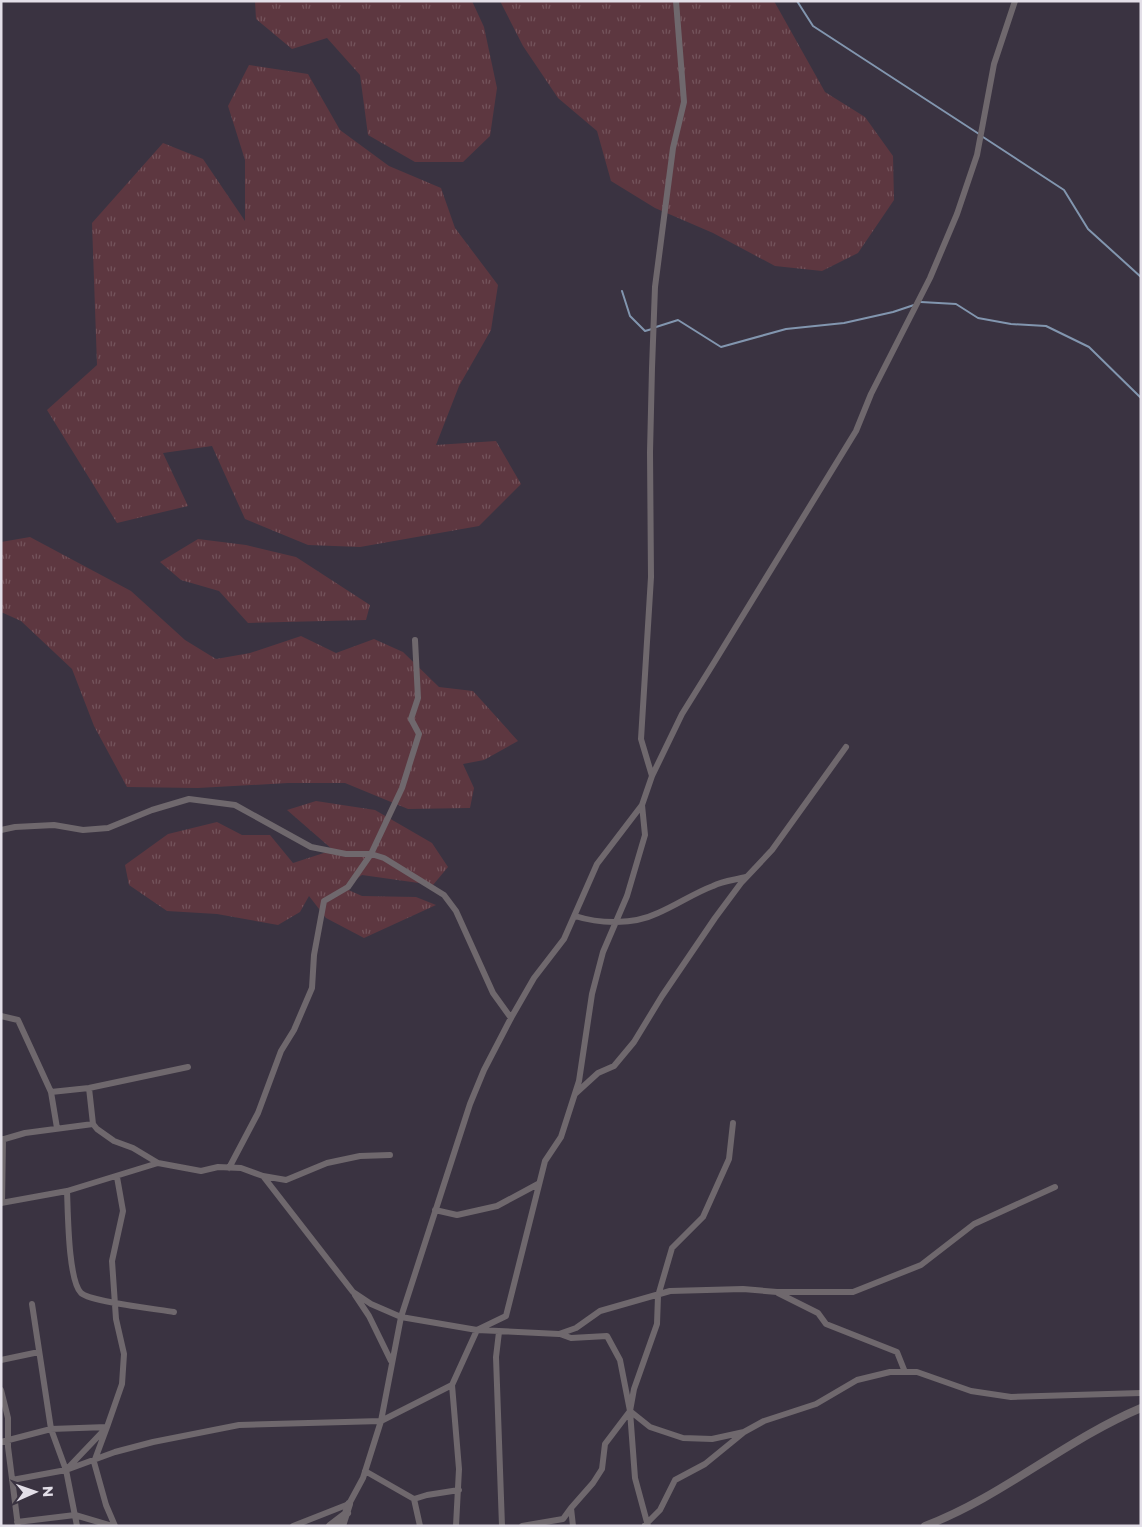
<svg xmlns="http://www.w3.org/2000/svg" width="1142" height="1527" font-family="Montserrat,sans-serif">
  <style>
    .grass { fill: url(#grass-tufts) }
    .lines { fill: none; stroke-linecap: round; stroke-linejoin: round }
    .stream { stroke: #8296af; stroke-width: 2 }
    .minor { stroke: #6f686d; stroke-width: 6 }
    .tertiary { stroke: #6f686d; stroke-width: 8 }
  </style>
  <defs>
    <pattern id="grass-tufts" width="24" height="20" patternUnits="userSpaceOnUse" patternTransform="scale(1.25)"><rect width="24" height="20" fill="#5d3740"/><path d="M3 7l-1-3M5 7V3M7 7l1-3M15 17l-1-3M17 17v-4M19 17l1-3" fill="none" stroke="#74545c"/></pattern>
  </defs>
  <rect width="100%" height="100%" fill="#3a3341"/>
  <path class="grass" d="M255 1H472L484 27 497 88 490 136 463 162H415L368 135 360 75 327 38 292 49 256 19Z
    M500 1H774L825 92 865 117 893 156 894 200 858 253 822 271 775 266 713 233 655 208 611 181 597 131 558 98 523 46Z
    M249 65 308 74 340 130 389 166 441 188 455 228 498 285 491 330 459 386 436 445 496 441 521 484 479 526 360 547 308 545 245 519 212 446 163 453 188 506 117 523 47 410 97 365 92 223 163 143 203 159 245 221V160L228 106Z
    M30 537 131 591 185 640 216 659 250 653 301 636 336 653 374 639 403 652 439 687 473 691 518 741 484 760 463 764 474 788 470 808 408 809 345 783H288L198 788 127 787 94 726 72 669 21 621 1 612V542Z
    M198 539 246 545 296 557 370 605 366 620 248 623 219 591 181 580 160 562Z
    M316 801 375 810 432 843 448 867 433 885 362 875 344 888 362 896 416 897 436 905 364 938 326 918 309 896 300 912 278 925 217 914 167 911 129 885 125 865 168 834 217 822 242 835H270L293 863 333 850 287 810Z"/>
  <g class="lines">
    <path class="stream" d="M797 1 813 26 979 134
      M983 137 1064 190 1088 229 1141 277
      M622 291 630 316 645 331 652 329
      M921 302 956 304 978 318 1011 324 1046 326 1089 347 1141 398
      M656 327 678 320 721 347 786 329 844 323 893 312 914 305"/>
    <path class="minor" d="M652 776 641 739 651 577 650 452 652 368 655 287 673 148 684 102 676 1
      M1 830 15 827 54 825 83 830 108 828 152 810 189 799 235 805 311 847 346 854H371L384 858 444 895 456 911 493 993 511 1018
      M575 916C600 924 633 925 658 913 677 905 694 893 713 886 723 881 735 880 746 877
      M1 1016 18 1020 51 1092 57 1128
      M89 1088 93 1124 97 1129 114 1141 133 1148 158 1163 201 1171 218 1167 241 1168 263 1176 353 1292 371 1304 401 1317 477 1330 559 1334 576 1328 600 1311 670 1291 743 1289 777 1292H853L921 1265 974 1224 1055 1187
      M51 1092 89 1088 188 1067
      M575 1094 598 1073 614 1066 634 1042 662 996 715 918 741 883 772 850 846 747
      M1 1140 25 1133 93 1124
      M229 1168 258 1113 281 1051 294 1030 312 988 314 955 324 901 348 887 371 854 402 788 419 734 411 719 418 698 415 640
      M263 1176 286 1180 327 1163 360 1156 390 1155
      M67 1191 158 1163
      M1 1203 67 1191C68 1211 68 1280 81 1293 91 1302 156 1309 174 1312
      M2 1203 3 1139
      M435 1210 457 1215 497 1206 538 1184
      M778 1293 818 1313 826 1324 897 1352 905 1372
      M355 1295 369 1316 391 1361
      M32 1304 51 1429 66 1470
      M499 1332 496 1357 502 1526
      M560 1334 571 1338 607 1336 620 1360 630 1411 635 1478 648 1526
      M1 1360 39 1352
      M452 1385 459 1469 456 1526
      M1 1390 8 1418V1447L18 1526
      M630 1411 650 1427 683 1438 712 1439 744 1432 764 1421 816 1404 857 1380 890 1372H917L971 1391 1011 1397 1141 1393
      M1 1442 51 1429 107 1427 94 1462 106 1505 115 1526
      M365 1471 414 1499 420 1526
      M12 1480 66 1470 115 1452 153 1442 239 1425 381 1421 452 1385 477 1330 506 1316 545 1161 561 1137 579 1081 592 994 603 952 627 896 645 835 642 805
      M414 1499 427 1495 459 1490
      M17 1522 75 1515 112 1526
      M645 1525 660 1510 675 1480 705 1464 743 1433
      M77 1526 66 1470 107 1427 122 1384 124 1354 116 1319 112 1261 123 1211 117 1177
      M293 1526 349 1504 363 1478 381 1421 401 1317 470 1104 484 1070 511 1018 534 978 564 939 597 864 642 805 652 776 682 714 715 661 856 431 871 394 930 278 957 214 977 155 994 64 1015 1
      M522 1526 563 1519 571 1508
      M573 1526 571 1508 593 1483 602 1469 605 1444 630 1411 634 1389 657 1324 658 1296 672 1248 703 1217 729 1159 733 1123"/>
    <path class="tertiary" d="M330 1526 347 1513
      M342 1526 349 1504
      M925 1526C1002 1497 1065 1440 1141 1408"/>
  </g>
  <rect width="1142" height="1527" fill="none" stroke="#e3dfe8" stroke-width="5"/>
  <g transform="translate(35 1492) rotate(88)" stroke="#3a3341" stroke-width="4" paint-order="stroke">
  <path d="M0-4L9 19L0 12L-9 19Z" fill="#e3dfe8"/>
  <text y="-8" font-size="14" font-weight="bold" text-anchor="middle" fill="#e3dfe8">N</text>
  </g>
</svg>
